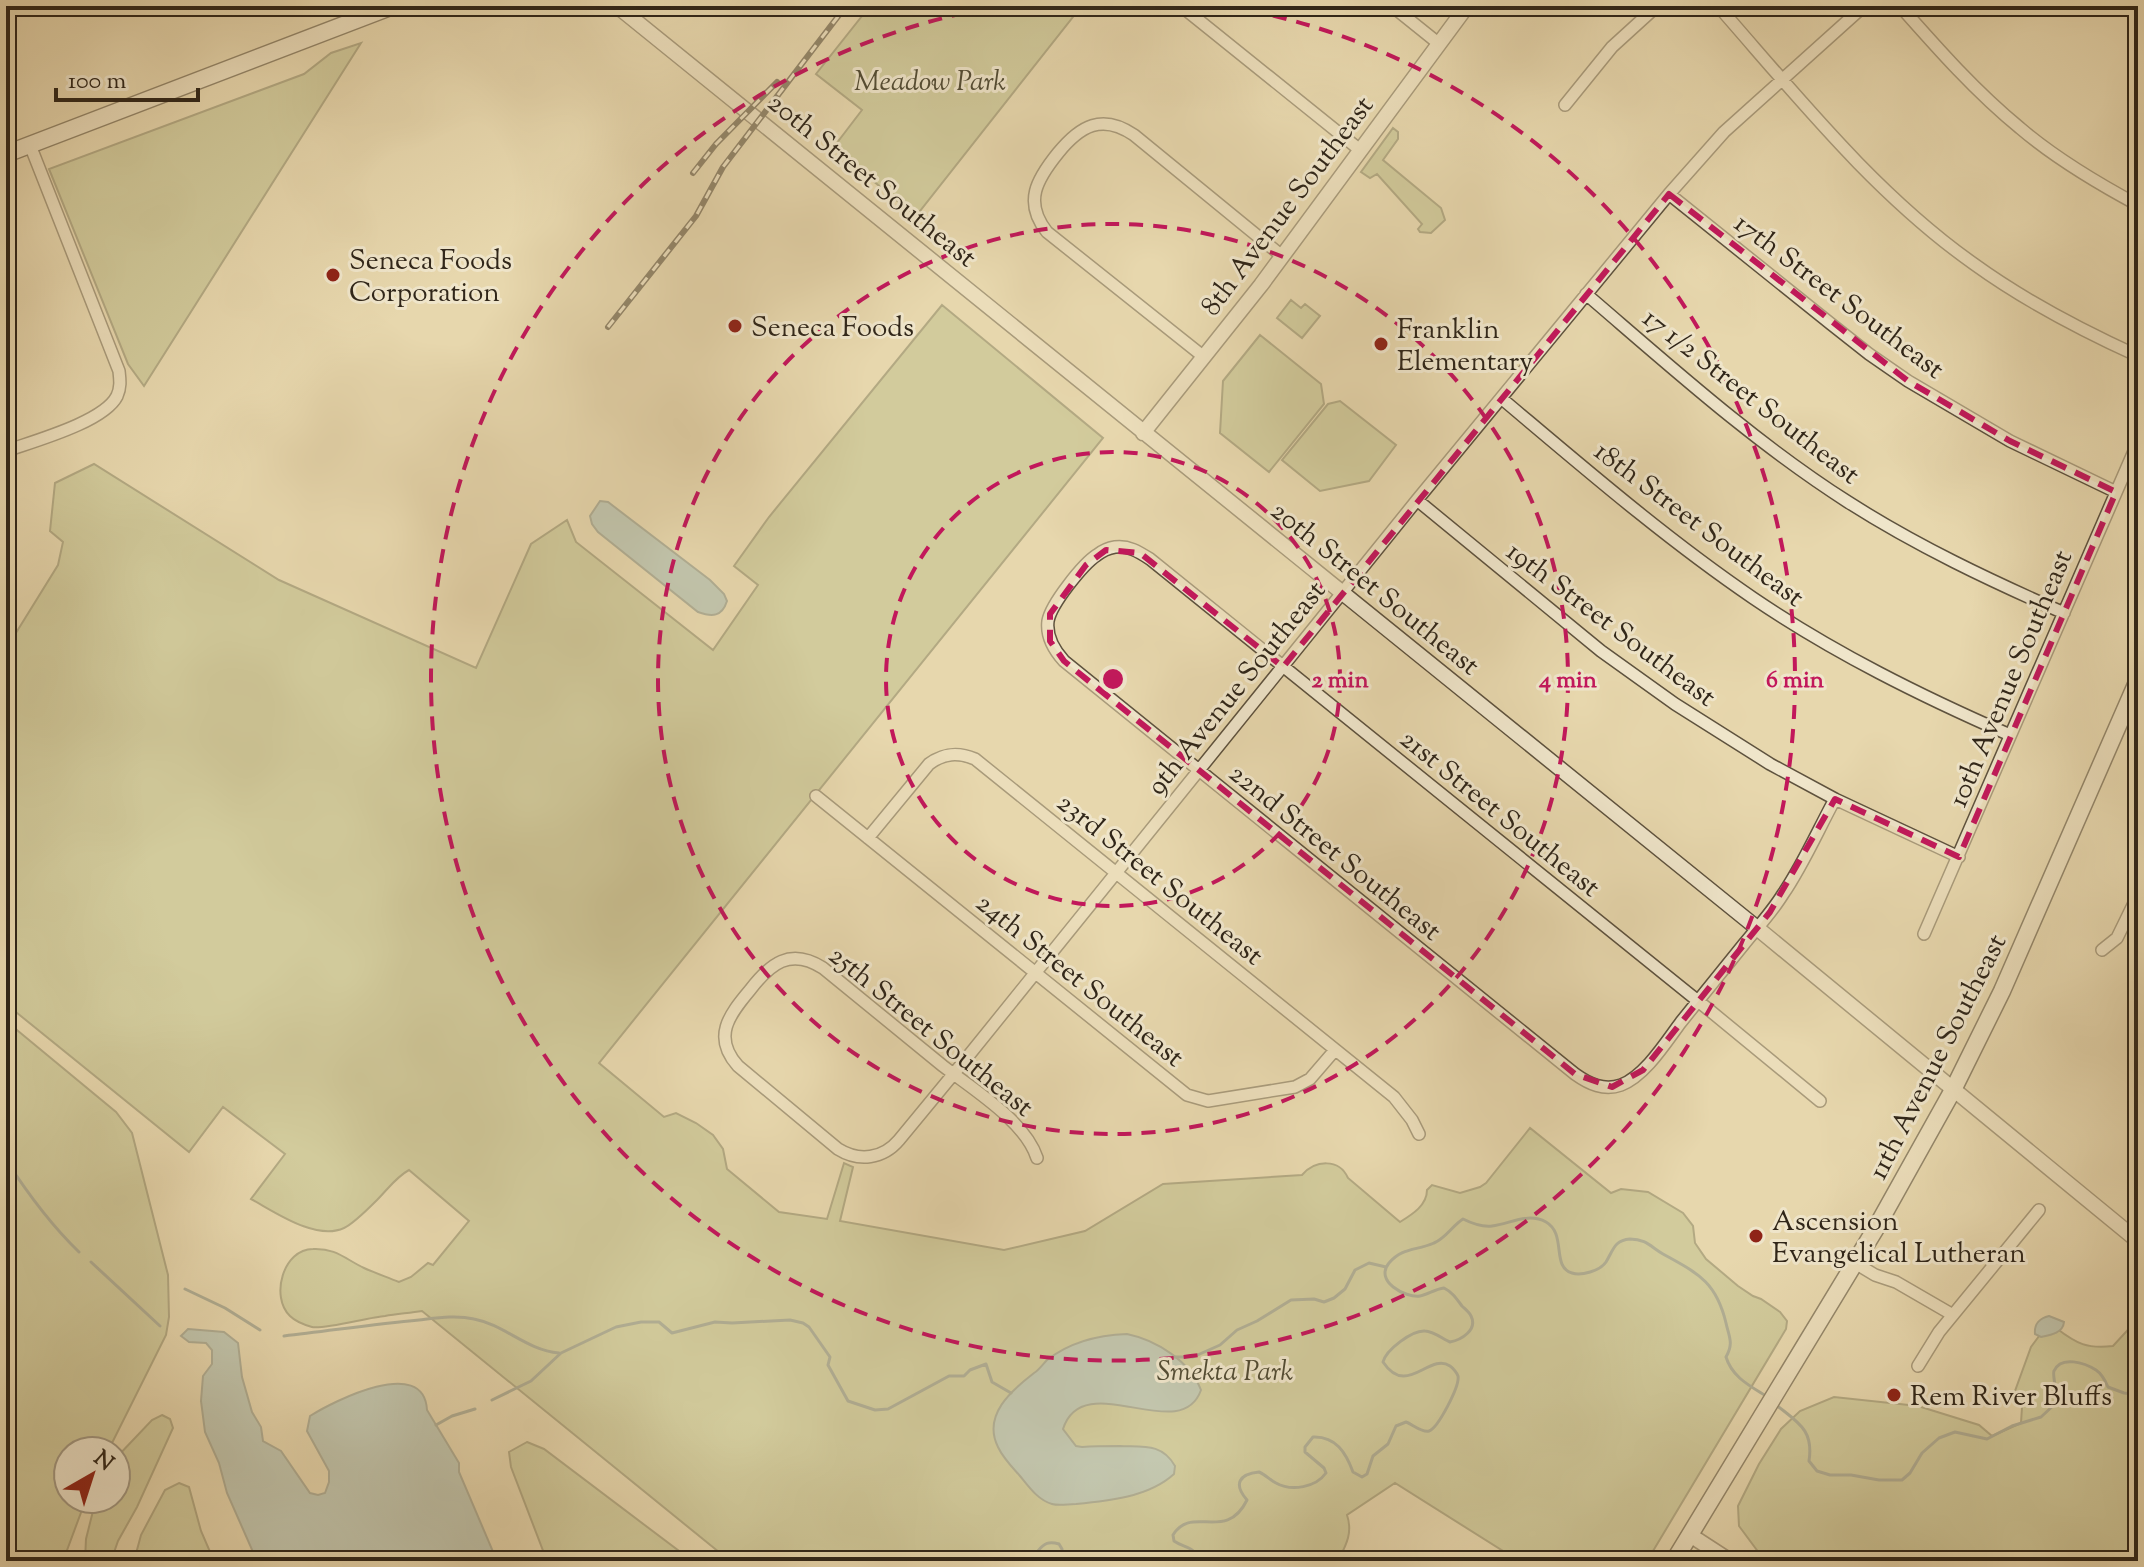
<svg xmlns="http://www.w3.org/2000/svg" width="2144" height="1567" font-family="'Sorts Mill Goudy',serif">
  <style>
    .green { fill: #b9bd87; stroke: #747250; stroke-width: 2 }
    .water { fill: #9ab7b3; stroke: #707d75; stroke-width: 2 }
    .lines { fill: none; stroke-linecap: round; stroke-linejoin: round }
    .stream { stroke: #707d75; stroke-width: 3 }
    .minor-casing { stroke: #5e523e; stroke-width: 14 }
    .tertiary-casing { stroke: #5e523e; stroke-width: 17 }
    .secondary-casing { stroke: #302619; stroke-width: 19 }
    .minor { stroke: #efe5ca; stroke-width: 11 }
    .tertiary { stroke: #efe5ca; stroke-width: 14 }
    .secondary { stroke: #efe5ca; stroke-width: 16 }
    .rail-casing { stroke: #302619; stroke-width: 6 }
    .rail { stroke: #efe5ca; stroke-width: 3; stroke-dasharray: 9; stroke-linecap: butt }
    .marked { fill: none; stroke: #c2185b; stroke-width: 6; stroke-dasharray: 16 10; stroke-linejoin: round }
    .ring { fill: none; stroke: #c2185b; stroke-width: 4; stroke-dasharray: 14 10 }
    .poi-dot { fill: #8f2418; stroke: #efe5ca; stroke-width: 3 }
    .labels { text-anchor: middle; stroke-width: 6; stroke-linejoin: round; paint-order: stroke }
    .park-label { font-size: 28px; font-style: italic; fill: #524c34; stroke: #efe5ca }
    .street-label { font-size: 28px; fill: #302619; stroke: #efe5ca }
    .poi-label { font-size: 28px; fill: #302619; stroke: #efe5ca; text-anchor: start }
    .centre { fill: #c2185b; stroke: #efe5ca; stroke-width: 4 }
    .ring-label { font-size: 24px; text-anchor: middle; font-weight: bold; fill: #c2185b; stroke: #efe5ca; stroke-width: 6; stroke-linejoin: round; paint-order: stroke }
  </style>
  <rect width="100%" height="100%" fill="#e7d7ad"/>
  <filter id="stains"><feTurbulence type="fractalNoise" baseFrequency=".0025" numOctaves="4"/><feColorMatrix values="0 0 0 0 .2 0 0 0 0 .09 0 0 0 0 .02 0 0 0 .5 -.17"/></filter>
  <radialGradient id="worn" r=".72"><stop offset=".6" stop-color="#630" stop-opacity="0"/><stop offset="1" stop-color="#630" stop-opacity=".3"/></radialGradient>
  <path class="green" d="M870 6H1078L1080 8 916 216 833 148 862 110 816 74Z
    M361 43 144 386 128 364 49 169 304 74 331 53Z
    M1393 128 1398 132V139L1383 160 1441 208 1445 220 1431 233 1420 232 1418 229 1422 224 1377 174 1370 178 1361 172Z
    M1291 300 1301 308 1305 304 1320 316 1302 338 1277 318Z
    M942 305 1103 438 599 1063 664 1117 676 1113 696 1123 713 1135 723 1149 727 1169 779 1212 827 1219 844 1163 853 1167 840 1221 1004 1250 1085 1231 1163 1184 1302 1175C1315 1160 1339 1158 1348 1178L1400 1222C1413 1214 1427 1205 1427 1190L1432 1185 1460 1193 1480 1187 1486 1183 1530 1128 1611 1193 1621 1189 1648 1192 1683 1213 1693 1226 1695 1243 1706 1259 1738 1286 1753 1296 1761 1299 1780 1312 1787 1321 1786 1329 1647 1561H1519L1395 1483 1347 1515C1353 1533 1346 1545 1338 1561H730L422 1311C409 1313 397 1314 385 1316 370 1317 322 1330 312 1327 305 1325 295 1321 290 1316 270 1297 283 1249 313 1249 336 1248 345 1259 364 1268 375 1273 387 1277 399 1282L411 1277 428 1263 433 1265 469 1221 409 1170C396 1177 388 1189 377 1200 370 1207 353 1224 344 1228 316 1241 275 1212 251 1199L285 1154 223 1107 189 1152 6 1004V649L58 565 63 542 50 531 55 483 94 464 279 580 476 668 531 544 567 520 576 542 713 650 758 585 734 566 769 517Z
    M1260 335 1321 384 1324 404 1269 472 1220 433 1223 381Z
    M1340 401 1396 445 1369 481 1320 491 1282 460 1328 404Z
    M6 1021 116 1112 132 1133 168 1275 169 1317 166 1335 108 1451H68V1499H86L63 1561H6Z
    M2136 1321H2138V1561H1765L1739 1526 1738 1506 1759 1464 1781 1429 1800 1411 1834 1397 1918 1406 1979 1425 1992 1436 2021 1423 2022 1407 2015 1391 2031 1347 2042 1332 2056 1328C2077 1344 2087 1349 2113 1346Z
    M162 1415 170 1419 173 1428 137 1507 118 1541 111 1561H85L86 1539 96 1499H116V1458L152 1420Z
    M527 1442 544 1449 687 1557 684 1561H547L511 1467 509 1452Z
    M179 1483 189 1487 201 1531 214 1561H134L141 1535 165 1490Z"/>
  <path class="water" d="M600 501 608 502 710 580 724 594 727 601C722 617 712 617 698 612L598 532 592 524 590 516Z
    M2049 1316 2064 1322C2063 1333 2051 1335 2041 1337L2035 1334C2034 1324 2040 1318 2049 1316Z
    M188 1329 224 1332 238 1343 242 1377 252 1412 261 1427 263 1441 281 1451 310 1493 318 1495 325 1493 329 1482V1471L307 1431 310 1416C334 1401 424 1355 427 1410L459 1463V1472L497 1561H257L227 1493 219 1463 205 1432 201 1401 203 1376 212 1364V1350L206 1343 189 1342 181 1336Z
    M1127 1334C1156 1340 1190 1361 1201 1390 1181 1447 1083 1366 1063 1429L1076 1446 1082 1447C1095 1446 1107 1446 1120 1446 1143 1447 1162 1443 1175 1466L1174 1474C1149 1497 1108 1501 1076 1504 1068 1504 1059 1506 1052 1504 1038 1500 1029 1487 1020 1476 1012 1467 1003 1458 998 1447 982 1415 1012 1390 1034 1373 1039 1370 1043 1364 1047 1360 1070 1342 1099 1335 1127 1334Z"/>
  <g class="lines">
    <path class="stream" d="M6 1160C28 1194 50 1224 79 1252
      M91 1262 160 1326
      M185 1289 225 1308 260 1330
      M284 1336C329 1331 374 1324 419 1320 437 1318 456 1315 474 1319 505 1325 526 1350 559 1353
      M1173 1357H1193L1220 1345 1237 1330 1257 1321 1291 1300 1314 1299 1324 1302 1334 1298 1345 1289 1355 1270 1369 1263 1386 1267
      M492 1400 531 1381 561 1353 616 1327 641 1322H659L672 1333 715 1322 732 1323 790 1320 803 1323 809 1327 830 1357 828 1365 848 1401 875 1410 888 1409 949 1376H964L970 1370 986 1364 992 1382 1011 1393
      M1775 1404C1797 1422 1814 1429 1809 1461L1817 1471 1830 1475H1851L1879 1480H1902L1910 1473 1922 1453 1939 1438 1955 1432 1987 1439 2012 1426 2041 1417 2056 1403C2058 1394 2052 1375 2054 1371 2061 1355 2085 1363 2096 1370 2102 1374 2105 1380 2108 1387L2124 1393 2133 1394 2138 1389
      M436 1425 452 1416 475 1409
      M1038 1561V1551C1044 1543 1049 1541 1059 1544L1062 1549V1561
      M1199 1561C1195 1546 1184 1548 1174 1541L1173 1535C1192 1504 1226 1543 1247 1500 1233 1484 1239 1474 1259 1472 1266 1475 1270 1480 1276 1483 1292 1492 1316 1487 1326 1473L1324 1468 1305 1452V1447L1313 1437C1336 1436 1346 1453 1353 1472L1362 1477 1367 1474 1373 1456 1388 1444 1396 1426 1406 1422C1412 1424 1422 1433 1429 1431 1438 1428 1460 1386 1458 1376 1457 1373 1453 1368 1450 1366 1429 1352 1407 1398 1383 1362 1386 1350 1412 1330 1425 1331 1433 1331 1443 1339 1450 1342 1461 1340 1478 1330 1471 1316 1469 1312 1465 1309 1462 1306 1456 1298 1452 1292 1444 1288 1435 1289 1427 1295 1420 1296 1405 1298 1374 1281 1389 1263 1403 1247 1416 1251 1434 1243 1446 1238 1452 1226 1463 1219 1471 1223 1483 1227 1492 1226 1510 1224 1528 1212 1546 1222 1567 1234 1551 1267 1572 1273 1581 1276 1600 1271 1606 1262 1613 1251 1614 1240 1630 1239 1646 1239 1651 1247 1663 1254 1697 1273 1716 1281 1726 1323 1729 1337 1734 1343 1726 1357 1732 1377 1750 1386 1766 1396"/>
    <g class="minor-casing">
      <path id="minor" d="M1181 6 1360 150
        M1392 6 1438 43
        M1718 6C1798 97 1875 194 1974 264 2025 301 2081 330 2138 356
        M1900 6C1938 49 1976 92 2020 128 2055 158 2097 183 2138 205
        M1565 105 1612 47 1657 6
        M1669 194 1831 324 1869 354 1908 381 2010 441 2116 492
        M1586 294C1670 366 1754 442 1848 502 1917 546 1989 580 2064 613
        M1204 357 1047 232C1023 202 1037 179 1058 153 1080 126 1102 113 1134 135L1282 256
        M1501 398C1583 467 1665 538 1753 598 1834 653 1921 696 2010 735
        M6 451C34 441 104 422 117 396 121 387 120 380 119 371L30 145
        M1417 500 1601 651 1675 704 1770 764 1835 799 1959 857
        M816 796 1187 1095 1208 1101 1295 1087 1310 1079 1335 1050
        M868 838 929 764C944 753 958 752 975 759L1394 1097 1412 1120 1419 1134
        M1924 934 2138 442
        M2102 950 2117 938 2138 895
        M1820 1101 1708 1009 1688 993 1150 559C1139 552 1128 545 1115 547 1109 548 1102 551 1097 555 1083 564 1051 604 1048 621 1046 637 1054 650 1064 661L1575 1074C1589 1084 1604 1091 1621 1085 1645 1076 1666 1042 1681 1022 1702 996 1723 970 1744 944 1757 928 1772 912 1783 894 1803 865 1818 830 1835 799
        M1037 1158C1025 1121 974 1090 943 1066L823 968C790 947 770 964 750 990 729 1015 712 1037 738 1066L838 1149C859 1162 883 1159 899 1140L946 1083 961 1065 1417 500 1669 194 1724 132 1864 6
        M1855 1263 1875 1275 1896 1282 1953 1315
        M1918 1366 1939 1332 2039 1210"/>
    </g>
    <g class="tertiary-casing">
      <path id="tertiary" d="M617 6 1757 928 2138 1241
        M1143 433 1261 285 1467 6
        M1690 1535 1730 1561"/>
    </g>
    <g class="secondary-casing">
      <path id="secondary" d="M6 154 393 6
        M1674 1561 1876 1228 1953 1090 2002 991 2138 680"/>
    </g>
    <use href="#minor" class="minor"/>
    <use href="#tertiary" class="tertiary"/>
    <use href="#secondary" class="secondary"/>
    <g class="rail-casing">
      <path id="rail" d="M693 173 716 144 777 82
        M608 327 696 216 723 167 846 6"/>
    </g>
    <use href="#rail" class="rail"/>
  </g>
  <path d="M0 0H2144V1567H0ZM1669 194 1908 381 2010 441 2116 492 1959 857 1835 799 1770 912 1643 1070 1612 1087 1575 1074 1064 661 1050 641V614L1086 565 1106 550 1140 553 1283 667Z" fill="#e7d7ad" fill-opacity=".55" fill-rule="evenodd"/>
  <path class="marked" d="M1669 194 1908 381 2010 441 2116 492 1959 857 1835 799 1770 912 1643 1070 1612 1087 1575 1074 1064 661 1050 641V614L1086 565 1106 550 1140 553 1283 667Z"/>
  <g class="ring">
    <circle cx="1113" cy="679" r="227"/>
    <circle cx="1113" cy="679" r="455"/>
    <path d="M1226 6A682 682 0 1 1 1000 6"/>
  </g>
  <g class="poi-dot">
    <circle cx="333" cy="275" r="8"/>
    <circle cx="735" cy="326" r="8"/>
    <circle cx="1381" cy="344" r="8"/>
    <circle cx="1756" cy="1236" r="8"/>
    <circle cx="1894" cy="1395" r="8"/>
  </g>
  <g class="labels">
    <g class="park-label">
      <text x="930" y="90">Meadow Park</text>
      <text x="1225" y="1380">Smekta Park</text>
    </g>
    <g class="street-label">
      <text transform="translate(873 179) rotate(39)" y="10">20th Street Southeast</text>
      <text transform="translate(1286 205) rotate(-53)" y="10">8th Avenue Southeast</text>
      <text transform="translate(1840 295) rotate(37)" y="10">17th Street Southeast</text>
      <text transform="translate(1752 395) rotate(38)" y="10">17 1/2 Street Southeast</text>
      <text transform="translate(1700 523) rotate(37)" y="10">18th Street Southeast</text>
      <text transform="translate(1376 587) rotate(39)" y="10">20th Street Southeast</text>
      <text transform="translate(1612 623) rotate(37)" y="10">19th Street Southeast</text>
      <text transform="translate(2009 678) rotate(-67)" y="10">10th Avenue Southeast</text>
      <text transform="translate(1235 687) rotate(-51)" y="10">9th Avenue Southeast</text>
      <text transform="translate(1501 812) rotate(39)" y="10">21st Street Southeast</text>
      <text transform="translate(1336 851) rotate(39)" y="10">22nd Street Southeast</text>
      <text transform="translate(1161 878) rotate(39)" y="10">23rd Street Southeast</text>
      <text transform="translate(1081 979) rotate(39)" y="10">24th Street Southeast</text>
      <text transform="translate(932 1030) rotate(39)" y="10">25th Street Southeast</text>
      <text transform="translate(1936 1056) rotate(-63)" y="10">11th Avenue Southeast</text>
    </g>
    <g class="poi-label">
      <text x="349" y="269">Seneca Foods<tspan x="349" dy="32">Corporation</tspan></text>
      <text x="751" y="336">Seneca Foods</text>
      <text x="1397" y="338">Franklin<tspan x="1397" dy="32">Elementary</tspan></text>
      <text x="1772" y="1230">Ascension<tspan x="1772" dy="32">Evangelical Lutheran</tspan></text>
      <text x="1910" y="1405">Rem River Bluffs</text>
    </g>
  </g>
  <circle cx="1113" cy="679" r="12" class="centre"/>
  <g class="ring-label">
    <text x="1340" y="687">2 min</text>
    <text x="1568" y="687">4 min</text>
    <text x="1795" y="687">6 min</text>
  </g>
  <rect width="2144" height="1567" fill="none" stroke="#e7d7ad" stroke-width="32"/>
  <rect x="8" y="8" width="2128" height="1551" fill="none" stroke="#302619" stroke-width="4"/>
  <rect x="16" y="16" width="2112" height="1535" fill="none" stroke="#302619" stroke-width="2"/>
  <g transform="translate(92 1475) rotate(39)"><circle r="38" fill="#efe5ca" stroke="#a39983" stroke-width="2"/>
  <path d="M0-6L14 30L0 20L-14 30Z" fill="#8f2418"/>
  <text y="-12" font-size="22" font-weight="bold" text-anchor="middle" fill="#302619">N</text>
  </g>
  <path d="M56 88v12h142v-12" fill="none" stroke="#302619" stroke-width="4"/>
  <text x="68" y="88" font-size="24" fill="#302619" stroke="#efe5ca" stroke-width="6" paint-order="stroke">100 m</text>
  <rect width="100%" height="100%" filter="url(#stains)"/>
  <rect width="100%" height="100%" fill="url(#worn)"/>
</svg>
